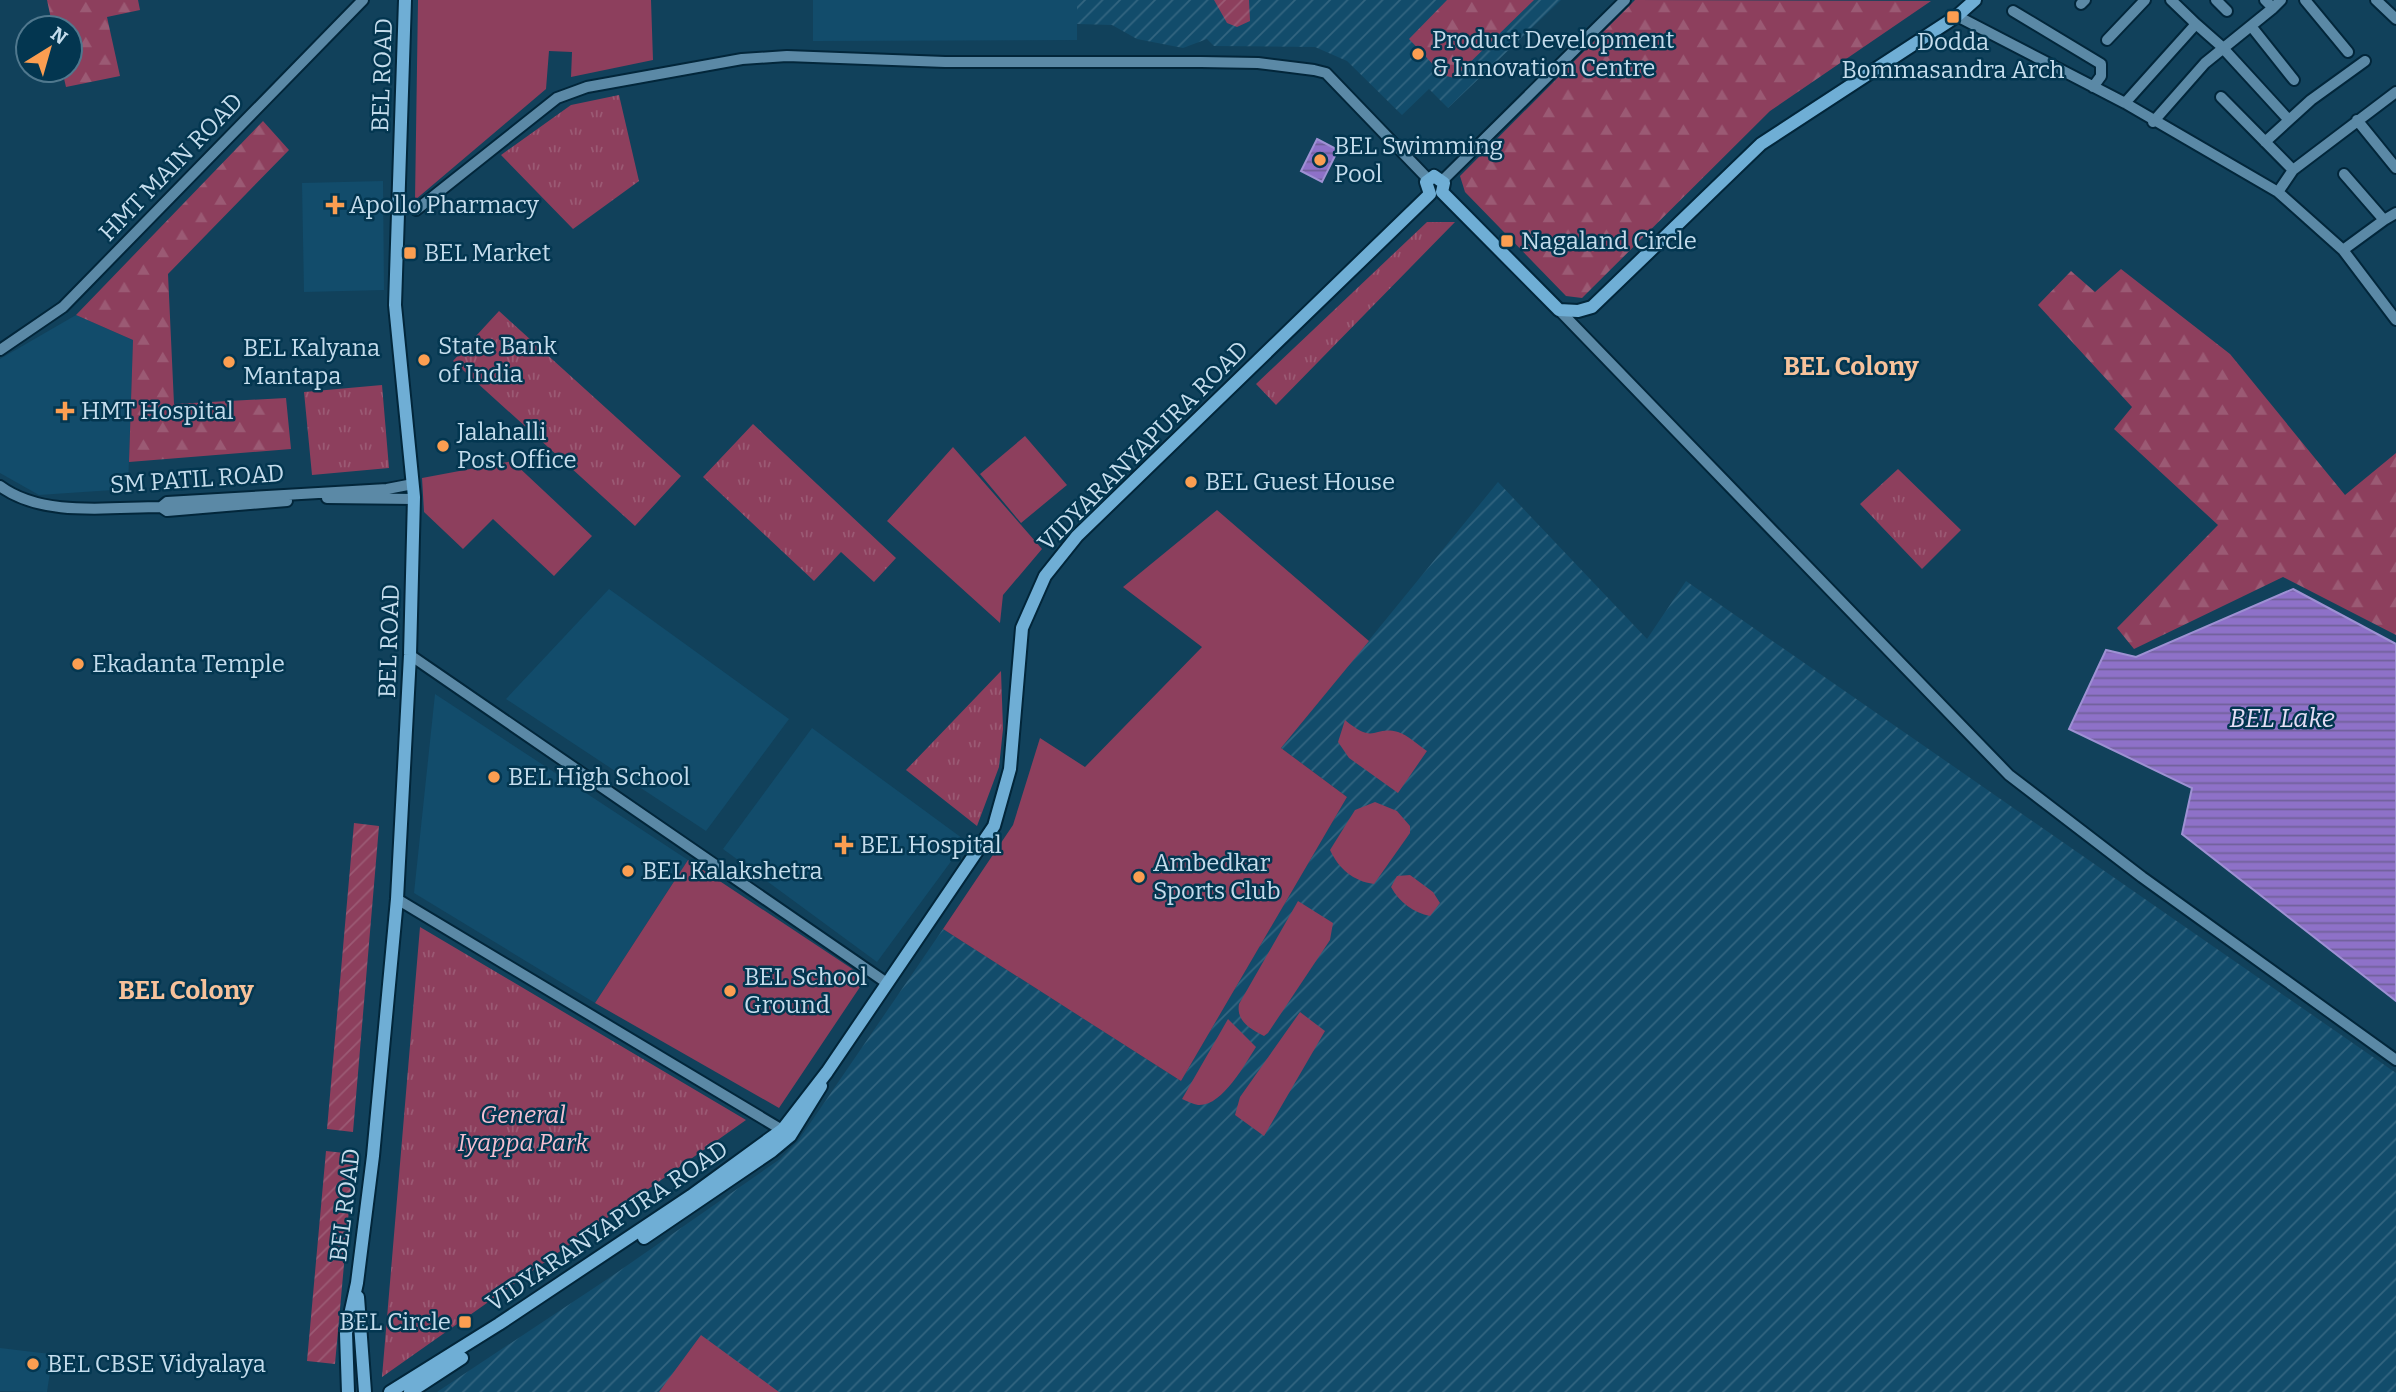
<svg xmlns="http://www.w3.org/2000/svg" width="2396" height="1392" font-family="Bitter,serif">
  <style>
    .built { fill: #124c6b }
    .industrial { fill: url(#industrial-furrows) }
    .grass { fill: #8d3f5d }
    .forest { fill: url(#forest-firs) }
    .park { fill: url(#park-tufts) }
    .garden { fill: url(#garden-furrows) }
    .water { fill: url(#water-rules); stroke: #9e91d3; stroke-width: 2 }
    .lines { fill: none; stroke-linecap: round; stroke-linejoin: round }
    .minor-casing { stroke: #02263a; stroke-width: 14 }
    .major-casing { stroke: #02263a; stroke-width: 16 }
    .minor { stroke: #5b89a6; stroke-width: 10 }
    .major { stroke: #6faed5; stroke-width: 12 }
    .poi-dot { fill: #fb9e51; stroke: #033650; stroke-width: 2.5 }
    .labels { text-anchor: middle; stroke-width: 5; stroke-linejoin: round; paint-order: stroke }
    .poi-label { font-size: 24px; fill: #c4dcec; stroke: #033650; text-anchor: start }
    .street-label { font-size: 24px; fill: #c4dcec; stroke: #033650 }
    .park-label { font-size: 24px; font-style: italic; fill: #f4bfd0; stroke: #033650 }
    .neighbourhood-label { font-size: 26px; font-weight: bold; fill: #f7c29b; stroke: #033650 }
    .water-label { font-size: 26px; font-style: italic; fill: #e4def5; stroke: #033650 }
  </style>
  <defs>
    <pattern id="industrial-furrows" width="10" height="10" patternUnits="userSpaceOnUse" patternTransform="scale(1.75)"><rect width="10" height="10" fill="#124c6b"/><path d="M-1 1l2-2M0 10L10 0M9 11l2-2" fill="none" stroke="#336580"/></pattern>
    <pattern id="forest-firs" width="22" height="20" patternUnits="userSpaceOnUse" patternTransform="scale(1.75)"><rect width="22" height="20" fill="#8d3f5d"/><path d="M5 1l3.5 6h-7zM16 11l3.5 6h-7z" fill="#9b5a74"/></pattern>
    <pattern id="park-tufts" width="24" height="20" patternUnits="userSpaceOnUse" patternTransform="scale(1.75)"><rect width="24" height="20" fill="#8d3f5d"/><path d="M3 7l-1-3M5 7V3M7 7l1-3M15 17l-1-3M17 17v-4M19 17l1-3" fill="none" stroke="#9b5a74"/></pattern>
    <pattern id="garden-furrows" width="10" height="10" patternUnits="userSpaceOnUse" patternTransform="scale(1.75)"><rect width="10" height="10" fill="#8d3f5d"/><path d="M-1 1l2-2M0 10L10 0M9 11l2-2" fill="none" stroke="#9b5a74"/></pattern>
    <pattern id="water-rules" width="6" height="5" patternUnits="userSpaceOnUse" patternTransform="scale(1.75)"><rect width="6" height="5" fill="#8e71c8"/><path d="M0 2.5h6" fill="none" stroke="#71619b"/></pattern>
  </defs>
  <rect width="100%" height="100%" fill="#11415b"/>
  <path class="built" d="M813 0H1077V40L813 41Z
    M383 181 384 290 304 292 302 183Z
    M76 315 133 340 128 489 39 495 0 473V359Z
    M609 589 789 719 706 831 506 699Z
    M435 694 688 860 595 1003 414 893Z
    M812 728 966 841 877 962 723 849Z
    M0 1348 67 1356 65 1373 50 1372 47 1392 0 1391Z"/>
  <path class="industrial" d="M1077 0H1561L1448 108 1429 89 1402 115 1347 61 1315 47 1214 46 1207 39 1183 48 1137 39 1112 25 1077 24Z
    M1498 482 1647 639 1686 581 2396 1073V1392H437L612 1276 780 1159 798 1141 943 929 1181 1081 1347 797 1281 748Z"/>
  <path class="grass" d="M418 0H651L653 60 571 77 572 52 549 51 546 89 415 200Z
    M1025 436 1067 485 1021 523 980 474Z
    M953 447 1042 549 1003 595 1000 623 887 521Z
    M512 461 592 536 554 576 493 519 463 549 424 512 422 478Z
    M1217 510 1369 641 1281 748 1347 797 1181 1081 943 929 1013 825 1040 738 1085 767 1202 647 1123 587Z
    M1345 720C1376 746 1372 725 1398 732 1408 735 1419 746 1427 751L1398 793 1349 758 1338 742Z
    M1375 802 1397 811 1410 826V833L1374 884C1353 881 1339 869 1330 850L1355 810Z
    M688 860 866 978 779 1108 595 1003Z
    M1410 875 1433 892 1440 903 1430 916C1414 913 1399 902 1391 887L1397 876Z
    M1298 901 1333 923 1330 940 1268 1033 1264 1036C1250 1029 1236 1021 1239 1004Z
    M1300 1012 1325 1031 1264 1136 1235 1115 1240 1097Z
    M1228 1019 1256 1047C1245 1064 1222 1107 1198 1105 1193 1104 1187 1101 1182 1099Z
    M701 1335 779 1392H659Z"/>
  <path class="forest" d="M47 0H138L140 10 107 17 120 76 66 87 62 70H70V28H53Z
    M1447 0H1534L1454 78 1443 75 1409 39Z
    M1635 0 1931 1 1770 111 1582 298 1566 296 1465 192 1460 176Z
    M263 121 289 150 168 274 174 404 286 398 291 449 129 462 133 340 76 315Z
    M2121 269 2230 354 2345 495 2396 453V635L2283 577 2134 649 2117 628 2218 525 2114 429 2132 407 2038 305 2071 271 2095 292Z"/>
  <path class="park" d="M619 95 639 181 573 229 501 155 571 105Z
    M1427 222H1455L1276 405 1256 384Z
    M499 311 681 476 635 526 453 361Z
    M382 385 389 468 312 475 304 392Z
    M753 424 896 558 874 582 841 552 814 581 703 477Z
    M1898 469 1961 530 1922 569 1860 504Z
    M1001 671 1003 729 999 767 977 826 906 770Z
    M420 927 746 1120 382 1377Z"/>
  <path class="garden" d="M1214 0H1249L1250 21 1237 27 1227 23Z
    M354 823 379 826 353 1132 327 1129Z
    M326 1151 354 1154 335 1364 307 1361Z"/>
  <path class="water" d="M1317 139 1338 150 1322 182 1301 171Z
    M2293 589 2396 644V1001L2182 834 2192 788 2069 729 2106 650 2136 657Z"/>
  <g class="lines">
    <g class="minor-casing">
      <path id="minor" d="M2216 0 2227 11
        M2265 0 2273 8 2281 0
        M2305 0 2348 52
        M2376 0 2396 19
        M2081 4 2085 0
        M2013 11 2101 64V76L2093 87
        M1957 16 2125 103 2278 192 2343 250 2396 320
        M2196 24 2221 46 2288 119
        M2251 26 2294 80
        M2107 40 2145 0
        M2221 97 2293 170
        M2125 103 2196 24 2171 0
        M2357 120 2396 168
        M2153 122 2205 63 2273 8
        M2265 142 2311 100 2365 61
        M2344 174 2384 220 2396 213
        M1443 180 1625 0
        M2278 192 2293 170 2396 92
        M416 210 557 98 587 87 742 59 787 56 945 62H1201L1258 63 1314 70 1326 73 1428 179
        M2343 250 2384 220
        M1559 310 2009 775 2142 877 2396 1060
        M0 350 63 307 363 0
        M0 486C43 518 111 507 161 507L167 502 387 489 413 484
        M327 498 414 499
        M161 507 167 511 287 501
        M410 655 887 983
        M397 899 787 1133"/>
    </g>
    <g class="major-casing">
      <path id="major" d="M1442 192 1559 310 1578 311 1592 307 1761 144 1957 16 1975 0
        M1430 194 1426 182 1434 176 1444 183 1442 192
        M644 1238 772 1151 790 1136 821 1086
        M358 1297 365 1392
        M348 1392 346 1333 357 1283 373 1156 397 899 410 655 414 497 395 305 405 0
        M390 1392 499 1324 691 1196 783 1129 827 1072 994 826 1010 769 1022 628 1045 576 1077 536 1430 194
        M410 1392 462 1358"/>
    </g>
    <use href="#minor" class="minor"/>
    <use href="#major" class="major"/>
  </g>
  <g class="poi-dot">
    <rect x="1946" y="10" width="14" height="14" rx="3.5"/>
    <circle cx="1418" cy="54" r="7"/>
    <circle cx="1320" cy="160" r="7"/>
    <path d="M331.5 194.5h7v7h7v7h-7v7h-7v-7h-7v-7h7z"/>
    <rect x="1500" y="234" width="14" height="14" rx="3.5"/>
    <rect x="403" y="246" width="14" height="14" rx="3.5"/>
    <circle cx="424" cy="360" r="7"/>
    <circle cx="229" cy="362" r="7"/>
    <path d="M61.5 400.5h7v7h7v7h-7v7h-7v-7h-7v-7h7z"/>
    <circle cx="443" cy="446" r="7"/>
    <circle cx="1191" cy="482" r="7"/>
    <circle cx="78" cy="664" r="7"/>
    <circle cx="494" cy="777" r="7"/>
    <path d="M840.5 834.5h7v7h7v7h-7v7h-7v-7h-7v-7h7z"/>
    <circle cx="628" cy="871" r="7"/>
    <circle cx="1139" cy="877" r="7"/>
    <circle cx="730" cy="991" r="7"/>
    <rect x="458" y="1315" width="14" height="14" rx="3.5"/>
    <circle cx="33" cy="1364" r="7"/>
  </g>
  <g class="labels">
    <g class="poi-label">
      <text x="1432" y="48">Product Development<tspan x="1432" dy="28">&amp; Innovation Centre</tspan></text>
      <text x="1953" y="50" text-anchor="middle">Dodda<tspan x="1953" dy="28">Bommasandra Arch</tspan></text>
      <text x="1334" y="154">BEL Swimming<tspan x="1334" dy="28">Pool</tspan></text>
      <text x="349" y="213">Apollo Pharmacy</text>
      <text x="1521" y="249">Nagaland Circle</text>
      <text x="424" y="261">BEL Market</text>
      <text x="438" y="354">State Bank<tspan x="438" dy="28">of India</tspan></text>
      <text x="243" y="356">BEL Kalyana<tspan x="243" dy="28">Mantapa</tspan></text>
      <text x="81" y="419">HMT Hospital</text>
      <text x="457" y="440">Jalahalli<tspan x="457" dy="28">Post Office</tspan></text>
      <text x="1205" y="490">BEL Guest House</text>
      <text x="92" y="672">Ekadanta Temple</text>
      <text x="508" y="785">BEL High School</text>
      <text x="860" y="853">BEL Hospital</text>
      <text x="1153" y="871">Ambedkar<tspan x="1153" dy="28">Sports Club</tspan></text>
      <text x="642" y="879">BEL Kalakshetra</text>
      <text x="744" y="985">BEL School<tspan x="744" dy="28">Ground</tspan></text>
      <text x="451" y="1330" text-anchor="end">BEL Circle</text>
      <text x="47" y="1372">BEL CBSE Vidyalaya</text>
    </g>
    <g class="street-label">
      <text transform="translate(382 75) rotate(-88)" y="8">BEL ROAD</text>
      <text transform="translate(171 167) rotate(-46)" y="8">HMT MAIN ROAD</text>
      <text transform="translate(1143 446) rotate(-45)" y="8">VIDYARANYAPURA ROAD</text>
      <text transform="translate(197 479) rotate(-4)" y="8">SM PATIL ROAD</text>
      <text transform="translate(389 641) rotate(-88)" y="8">BEL ROAD</text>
      <text transform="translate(345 1205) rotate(-83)" y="8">BEL ROAD</text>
      <text transform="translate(607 1226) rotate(-34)" y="8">VIDYARANYAPURA ROAD</text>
    </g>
    <g class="park-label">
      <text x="523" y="1123">General<tspan x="523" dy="28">Iyappa Park</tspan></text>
    </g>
    <g class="neighbourhood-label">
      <text x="1851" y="375">BEL Colony</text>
      <text x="186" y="999">BEL Colony</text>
    </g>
    <g class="water-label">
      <text x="2282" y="727">BEL Lake</text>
    </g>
  </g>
  <g transform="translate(49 49) rotate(37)"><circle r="33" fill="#033650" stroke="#50788e" stroke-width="2"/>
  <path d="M0-5L12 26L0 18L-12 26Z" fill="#fb9e51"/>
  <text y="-10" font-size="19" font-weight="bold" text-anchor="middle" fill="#c4dcec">N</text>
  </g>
</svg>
